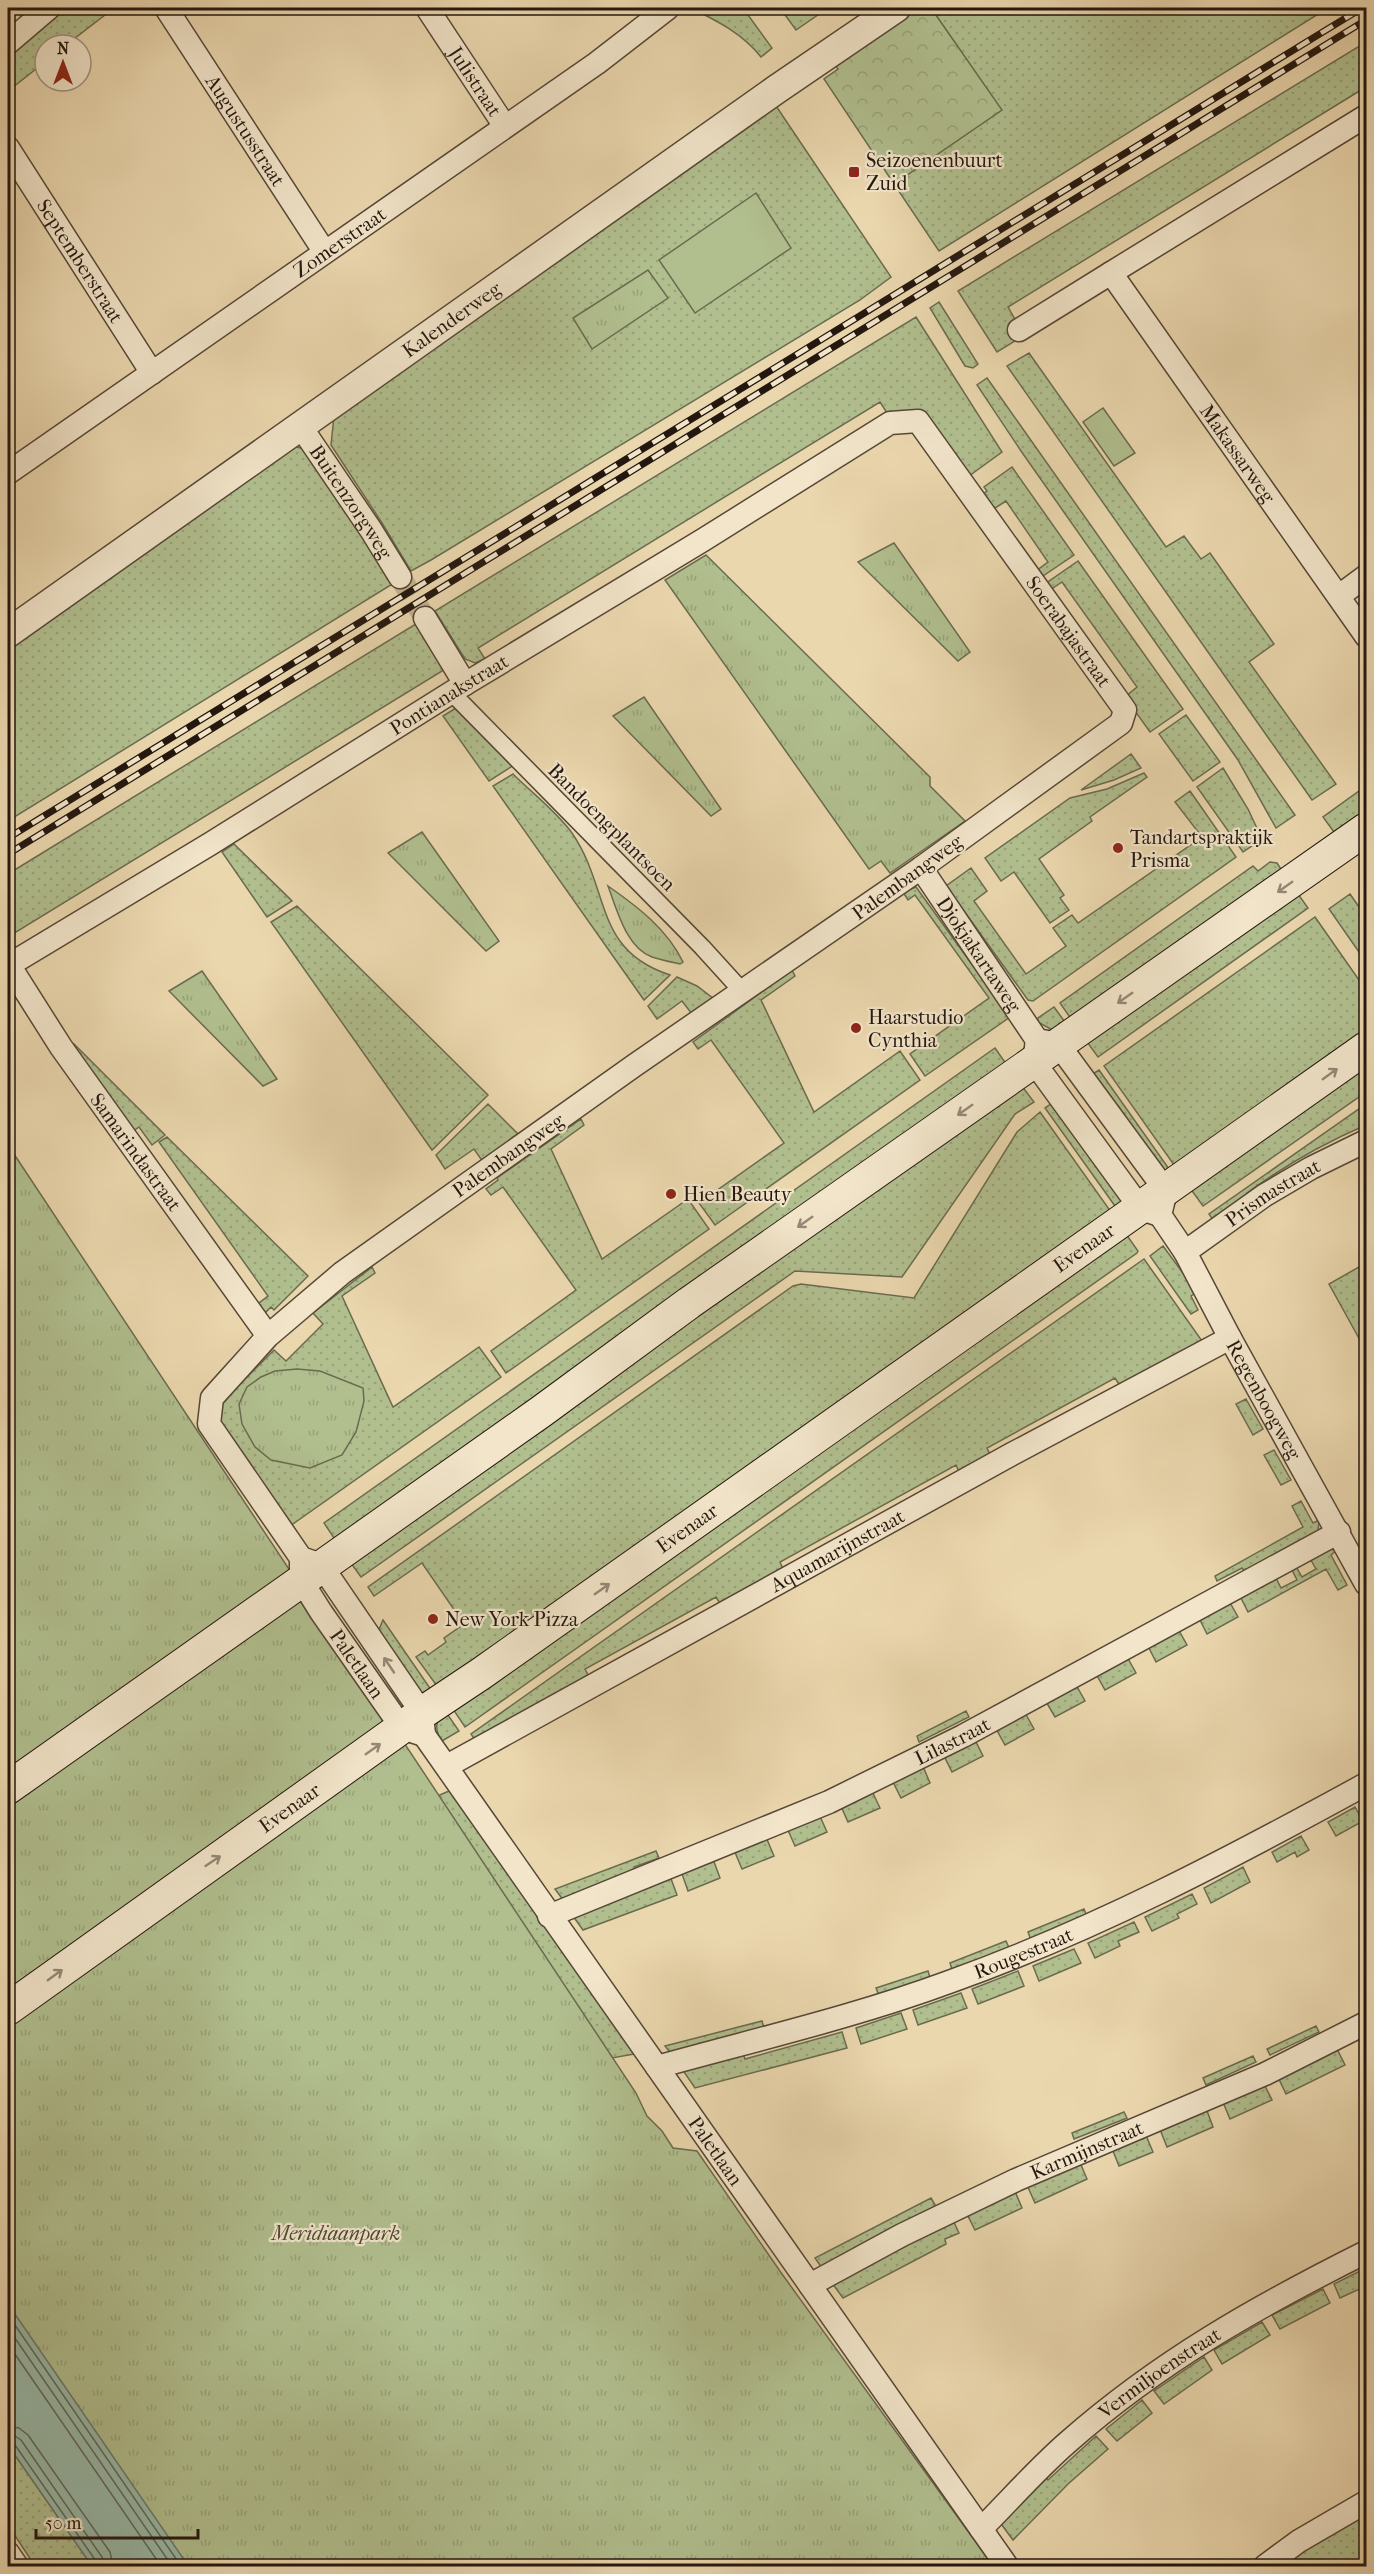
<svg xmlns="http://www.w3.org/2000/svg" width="1374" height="2574" font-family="'IM FELL French Canon',serif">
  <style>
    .grass { fill: url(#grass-dots); stroke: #6a6b4f; stroke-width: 1.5 }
    .forest { fill: url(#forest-crowns); stroke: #6a6b4f; stroke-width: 1.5 }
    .park { fill: url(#park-tufts); stroke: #6a6b4f; stroke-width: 1.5 }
    .garden { fill: #b1bf8f; stroke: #6a6b4f; stroke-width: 1.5 }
    .water { fill: #98baa9; stroke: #6a796b; stroke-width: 1.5 }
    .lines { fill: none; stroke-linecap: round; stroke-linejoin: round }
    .shore { stroke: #5e685c; stroke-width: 1.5 }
    .minor-tunnel { stroke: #c3b18e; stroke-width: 22; stroke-dasharray: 22 11; stroke-linecap: butt }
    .pedestrian-casing { stroke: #564737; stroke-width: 19 }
    .minor-casing { stroke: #564737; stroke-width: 25 }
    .tertiary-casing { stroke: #564737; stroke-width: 31 }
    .secondary-casing { stroke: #24170f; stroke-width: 34 }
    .pedestrian { stroke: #f2e5ca; stroke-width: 16 }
    .minor { stroke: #f2e5ca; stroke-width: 22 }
    .tertiary { stroke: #f2e5ca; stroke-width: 28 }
    .secondary { stroke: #f2e5ca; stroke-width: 32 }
    .rail-casing { stroke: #24170f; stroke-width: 7 }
    .rail { stroke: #f2e5ca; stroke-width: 4.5; stroke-dasharray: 14; stroke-linecap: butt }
    .oneway { stroke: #958876 }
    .poi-dot { fill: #8f2418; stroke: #f2e5ca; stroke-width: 2 }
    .labels { text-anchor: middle; stroke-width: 4.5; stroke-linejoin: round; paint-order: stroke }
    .street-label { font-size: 20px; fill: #24170f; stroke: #f2e5ca }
    .poi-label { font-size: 20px; fill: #24170f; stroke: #f2e5ca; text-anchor: start }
    .park-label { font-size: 20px; font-style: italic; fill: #4e4935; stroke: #f2e5ca }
  </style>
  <defs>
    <pattern id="grass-dots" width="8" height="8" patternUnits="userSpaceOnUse" patternTransform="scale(1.5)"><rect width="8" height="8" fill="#b1bf8f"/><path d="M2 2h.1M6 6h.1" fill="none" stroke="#98a37a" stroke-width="1.8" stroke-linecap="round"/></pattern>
    <pattern id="forest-crowns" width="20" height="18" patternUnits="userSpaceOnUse" patternTransform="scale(1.5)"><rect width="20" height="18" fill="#b1bf8f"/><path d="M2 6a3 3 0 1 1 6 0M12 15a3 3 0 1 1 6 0" fill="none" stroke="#98a37a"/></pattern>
    <pattern id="park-tufts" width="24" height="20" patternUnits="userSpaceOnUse" patternTransform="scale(1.5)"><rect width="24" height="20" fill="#b1bf8f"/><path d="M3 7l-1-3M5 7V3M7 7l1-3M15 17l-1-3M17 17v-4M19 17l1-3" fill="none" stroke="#98a37a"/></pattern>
  </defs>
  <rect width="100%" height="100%" fill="#ebd7ae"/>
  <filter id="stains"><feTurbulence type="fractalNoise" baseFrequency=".00333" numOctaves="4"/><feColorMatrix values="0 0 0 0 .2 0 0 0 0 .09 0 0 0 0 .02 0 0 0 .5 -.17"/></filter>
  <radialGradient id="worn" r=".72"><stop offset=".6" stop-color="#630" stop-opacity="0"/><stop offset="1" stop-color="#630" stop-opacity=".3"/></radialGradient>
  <path class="grass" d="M65 8H114L66 45H45V62L8 91V56Z
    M691 8H743L772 48 761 57C742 33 717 21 691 8Z
    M780 8H828L796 30Z
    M931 8H1328L939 251 894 184 1001 110Z
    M1366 42V87L1008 307 1017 323 1020 338 997 352 958 291Z
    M774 103 891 277 860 300 431 560 411 571 382 523 331 445 334 416Z
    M939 302 978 364 973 368 965 366 930 308Z
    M916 317 1002 452 969 476 931 423 889 416 880 402 478 648 485 659 475 663 465 659 435 611Z
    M1029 353 1166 547 1184 536 1201 559 1210 553 1274 644 1249 662 1336 784 1312 800 1007 366Z
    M987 378 1295 815 1276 828 1238 760 1021 451 977 385Z
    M292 446 305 449 394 583 8 821V646Z
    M1012 467 1074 555 1040 578 1036 571 1048 562 1006 501 992 510 982 495 987 491 984 487Z
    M1078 561 1183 709 1150 732 1125 697 1137 687 1062 582 1050 590 1045 584Z
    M419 622 447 668 8 937V874Z
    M456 708 514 765 489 781 443 716Z
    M1186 715 1220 762 1193 781 1159 734Z
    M1131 754 1141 768 1114 780 1081 790Z
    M1223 768 1248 809 1262 839 1243 852 1197 787Z
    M1144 773 1147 777 1090 817 1092 821 1039 859 1064 895 1060 898 1069 910 1050 923 1014 872 1001 881 985 858 1070 798 1107 789Z
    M513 774C532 793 556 811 572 833 611 890 593 950 670 975L644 1000 493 786Z
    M1366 786V820L1339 839 1323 817Z
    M1190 791 1236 857 1033 1001 1028 1000 946 886 971 868 987 891 974 901 1026 974 1066 946 1053 928 1072 915 1078 923 1202 837 1175 802Z
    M234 844 292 901 267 917 222 852Z
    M1270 862 1277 863 1286 877 1076 1026 1060 1003 1253 866 1258 871Z
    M916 887 1010 1017 925 1076 910 1054 989 998 915 895 908 900 903 892Z
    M1293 887 1308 908 1098 1057 1082 1035Z
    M1350 894 1366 917V962L1329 909Z
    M297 906 488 1095 432 1150 271 922Z
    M1315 917 1366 990V1040L1179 1172 1104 1066Z
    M792 970 795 976 761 1000 814 1112 900 1051 920 1080 715 1225 699 1203 784 1143 711 1040 698 1049 693 1042Z
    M677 977 697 986 714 999 692 1014 682 1001 657 1019 648 1006Z
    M1054 1007 1070 1029 1054 1031 1038 1022V1018Z
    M74 1044 165 1135 152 1145 139 1127 132 1132 71 1047Z
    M995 1048 1011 1071 340 1547 324 1523Z
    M1366 1067V1092L1203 1206 1187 1184Z
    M1099 1070 1174 1176 1169 1179 1088 1077Z
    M1018 1081 1034 1102 1015 1114 902 1277 795 1271 361 1577 345 1555Z
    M1055 1101 1126 1202 1120 1213 1045 1108Z
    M488 1104 520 1136 483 1162 474 1149 445 1169 436 1155Z
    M1366 1104V1125C1324 1143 1284 1166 1247 1193L1250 1198 1215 1223 1209 1214Z
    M1040 1112 1116 1219 442 1693 416 1657 425 1651 428 1655 446 1642 444 1638 464 1624 422 1563 374 1596 368 1587 793 1286 801 1284 914 1298 1017 1132Z
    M581 1119 584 1125 551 1149 602 1259 688 1199 709 1229 506 1373 491 1351 576 1290 503 1187 491 1195 486 1189 498 1180 497 1178Z
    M167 1137 308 1276 274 1310 271 1307 262 1316 255 1306 268 1296 159 1142Z
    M1121 1227 1138 1251 1137 1253 465 1727 449 1703Z
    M1163 1246 1197 1292 1191 1296 1198 1310 1191 1314 1150 1256Z
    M1144 1259 1202 1341 1120 1386 1115 1378 987 1448 991 1457 960 1474 956 1465 780 1562 784 1571 721 1605 716 1597 585 1669 589 1677 475 1740 471 1734Z
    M1366 1263V1351L1329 1284Z
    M372 1267 375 1273 342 1296 393 1407 479 1347 501 1377 290 1526 219 1420 220 1406 224 1400 274 1350 286 1361 323 1324 313 1313Z
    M1246 1399 1263 1429 1253 1435 1236 1404Z
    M1274 1450 1291 1480 1281 1485 1264 1455Z
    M1301 1501 1313 1523 1319 1520 1318 1532 1246 1574 1242 1568 1217 1581 1215 1576 1303 1527 1292 1506Z
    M1328 1548 1336 1551 1331 1555 1347 1585 1338 1590 1326 1569 1248 1612 1239 1594 1274 1574 1281 1588 1297 1580 1290 1566 1294 1563 1302 1577 1316 1569 1308 1555Z
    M1228 1599 1238 1617 1207 1634 1198 1616Z
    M383 1620 436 1697 425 1700 377 1634Z
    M1177 1627 1187 1645 1156 1662 1147 1644Z
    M1126 1655 1136 1673 1105 1690 1095 1672Z
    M1075 1683 1085 1701 1055 1717 1045 1700Z
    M443 1708 459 1731 442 1741C433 1729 437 1720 443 1708Z
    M966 1711 969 1717 919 1742 917 1736Z
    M1024 1711 1034 1729 1005 1745 995 1727Z
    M974 1738 983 1756 952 1772 943 1754Z
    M922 1764 930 1783 901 1798 892 1780Z
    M456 1788 640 2053 606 2059 331 1842Z
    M871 1789 880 1808 848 1822 840 1804Z
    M1355 1807 1363 1821 1336 1836 1328 1822Z
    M819 1814 827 1832 795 1846 787 1828Z
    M1301 1836 1309 1850 1297 1857 1295 1852 1277 1862 1272 1852Z
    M766 1837 774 1856 742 1869 734 1850Z
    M656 1851 659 1858 634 1867 636 1874 564 1901 555 1889Z
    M713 1859 720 1878 688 1891 681 1871Z
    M1243 1867 1250 1882 1211 1903 1204 1888Z
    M670 1876 677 1895 583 1930 573 1916Z
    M1192 1894 1197 1904 1177 1914 1179 1918 1152 1931 1145 1917Z
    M1084 1909 1088 1919 1032 1943 1028 1932Z
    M1134 1922 1139 1932 1118 1941 1120 1946 1095 1958 1088 1943Z
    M1006 1941 1011 1952 953 1973 950 1963Z
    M1074 1949 1081 1963 1039 1981 1033 1966Z
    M928 1971 931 1981 880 1998 876 1988Z
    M1018 1971 1024 1986 978 2004 972 1989Z
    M961 1993 967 2008 918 2025 913 2010Z
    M901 2013 907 2029 861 2044 856 2028Z
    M762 2021 765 2032 672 2055 665 2046Z
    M1316 2026 1319 2032 1270 2055 1267 2049Z
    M842 2032 847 2048 695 2088 682 2069 742 2051 745 2059Z
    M1336 2047 1345 2065 1286 2094 1277 2075Z
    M1253 2056 1256 2062 1206 2085 1203 2078Z
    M1263 2082 1272 2100 1230 2119 1222 2100Z
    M1206 2108 1213 2127 1167 2147 1159 2127Z
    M1124 2112 1127 2118 1074 2139 1072 2133Z
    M1145 2133 1153 2152 1119 2166 1111 2146Z
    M1079 2160 1087 2179 1035 2203 1026 2183Z
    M1014 2189 1022 2208 975 2230 966 2212Z
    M931 2198 938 2210 822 2268 815 2258Z
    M952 2218 959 2233 945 2239 946 2244 843 2298 832 2283Z
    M1366 2268V2286L1340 2298 1334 2284Z
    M1323 2289 1330 2303 1280 2329 1272 2315Z
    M1262 2322 1270 2335 1222 2364 1214 2350Z
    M1204 2357 1212 2370 1164 2404 1154 2391Z
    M1142 2400 1152 2413 1117 2441 1106 2429Z
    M1096 2436 1108 2449 1068 2484 1013 2540 999 2521 1044 2475 1048 2480Z
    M8 2445 92 2566H35L8 2525Z
    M1366 2510V2566H1278Z"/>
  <path class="forest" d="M909 8H931L1002 110 894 184 824 79 838 69 832 61Z"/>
  <path class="park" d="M648 270 668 298 592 349 573 318Z
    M894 543 970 652 958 661 858 562Z
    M706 555 930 777V786L965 821 890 873 881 861 869 869 665 580Z
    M644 697 721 809 711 816 613 716Z
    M422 832 499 941 486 951 388 853Z
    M608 886C638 907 667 929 683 962L680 964C671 962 661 960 652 957 626 947 617 910 608 886Z
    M202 971 277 1079 263 1086 169 991Z
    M8 1145 636 2093 647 2116 662 2131 673 2148 697 2151 782 2274 993 2566H172L8 2336Z
    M297 1369 320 1371 363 1388 364 1401 356 1432 342 1455 310 1468 271 1460 255 1447 242 1424 239 1404 247 1387 261 1377 275 1371Z"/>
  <path class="garden" d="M756 193 791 248 695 313 659 260Z
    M1103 408 1135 453 1114 466 1083 422Z"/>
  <path class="water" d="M8 2304 187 2564 189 2566H92L8 2445Z"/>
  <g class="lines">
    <path class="shore" d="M8 2315 181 2566
      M8 2328 172 2566
      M8 2344 161 2566
      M8 2426 19 2428 28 2435 110 2552 113 2566
      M8 2435 15 2436 21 2440 102 2557 104 2566
      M8 2442 15 2445 96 2561 97 2566"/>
    <path class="minor-tunnel" d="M400 577 425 618"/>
    <g class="pedestrian-casing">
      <path id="pedestrian" d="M452 693 702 947 742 991"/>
    </g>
    <g class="minor-casing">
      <g id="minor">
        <path id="s1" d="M166 8 324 251"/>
        <path id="s2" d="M427 8 504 125"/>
        <path d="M8 43 49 8"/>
        <path id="s3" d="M1366 116 1111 273 1366 636"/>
        <path id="s4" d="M8 148 152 373"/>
        <path d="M1019 330 1111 273"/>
        <path id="s5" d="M301 427 371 530 400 577"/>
        <path id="s6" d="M8 473 597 63 668 8"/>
        <path d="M1339 596 1366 576"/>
        <path d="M425 618 465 684"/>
        <path id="s7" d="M921 868 1037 1040"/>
        <path d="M1037 1040 1058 1044 1166 1191 1160 1215 1141 1209 1034 1062Z"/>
        <path id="s8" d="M1160 1215 1185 1252 1230 1338 1366 1584"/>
        <path id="s9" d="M1185 1252 1265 1195 1311 1168 1366 1141"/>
        <path id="s10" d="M268 1336 61 1047 9 965 210 844 465 684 703 540 890 423 918 421 1125 710 1121 723 921 868 635 1065 342 1273 268 1336 212 1398 209 1424 301 1558V1580L321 1612 402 1728 424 1735 422 1713 321 1565 301 1558"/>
        <path id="s11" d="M424 1735 1007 2566"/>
        <path id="s12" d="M447 1766 1012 1454 1230 1338"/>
        <path id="s13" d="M549 1916 829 1802 963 1736 1339 1532"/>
        <path id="s14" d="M657 2067C754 2040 854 2017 949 1982 1095 1930 1231 1858 1366 1784"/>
        <path id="s15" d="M810 2285 902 2235 1016 2180 1265 2074 1366 2023"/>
        <path id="s16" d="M981 2529C1010 2500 1037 2469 1068 2442 1160 2361 1258 2306 1366 2252"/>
        <path d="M8 2553 17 2566"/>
        <path d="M1265 2566 1299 2541 1366 2502"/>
      </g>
    </g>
    <g class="tertiary-casing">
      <g id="tertiary">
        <path id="s17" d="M8 633 777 89 896 8"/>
      </g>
    </g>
    <g class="secondary-casing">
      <g id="secondary">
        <path d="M8 1788 542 1411 689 1303 1366 829"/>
        <path id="s18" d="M8 2009 422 1713 482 1673 1366 1048"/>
      </g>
    </g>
    <use href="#pedestrian" class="pedestrian"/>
    <use href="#minor" class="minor"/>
    <use href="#tertiary" class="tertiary"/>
    <use href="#secondary" class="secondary"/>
    <g class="rail-casing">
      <path id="rail" d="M8 838 1362 8
        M8 854 1366 20"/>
    </g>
    <use href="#rail" class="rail"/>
  </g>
  <defs><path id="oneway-shaft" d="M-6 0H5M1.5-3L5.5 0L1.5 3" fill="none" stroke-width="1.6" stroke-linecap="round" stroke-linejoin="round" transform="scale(1.5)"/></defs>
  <g class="oneway">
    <use href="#oneway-shaft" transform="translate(1285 887) rotate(145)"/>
    <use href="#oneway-shaft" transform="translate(1125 998) rotate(145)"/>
    <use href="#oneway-shaft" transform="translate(1330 1074) rotate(-36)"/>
    <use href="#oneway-shaft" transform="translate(965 1110) rotate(145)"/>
    <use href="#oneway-shaft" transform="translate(805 1222) rotate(145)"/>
    <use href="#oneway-shaft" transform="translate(602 1589) rotate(-35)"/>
    <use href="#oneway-shaft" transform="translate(389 1665) rotate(-124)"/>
    <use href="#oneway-shaft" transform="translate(373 1749) rotate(-35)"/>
    <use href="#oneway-shaft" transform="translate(213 1861) rotate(-34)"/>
    <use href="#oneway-shaft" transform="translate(55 1975) rotate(-36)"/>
  </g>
  <g class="poi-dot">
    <rect x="848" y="166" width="12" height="12" rx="3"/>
    <circle cx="1118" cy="848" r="6"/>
    <circle cx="856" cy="1028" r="6"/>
    <circle cx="671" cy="1194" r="6"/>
    <circle cx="433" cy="1619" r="6"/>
  </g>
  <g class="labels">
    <g class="street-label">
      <text dy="7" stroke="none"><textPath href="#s2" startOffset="88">Julistraat</textPath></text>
      <text dy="7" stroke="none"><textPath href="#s1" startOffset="146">Augustusstraat</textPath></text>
      <text dy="7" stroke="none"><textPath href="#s6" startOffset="404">Zomerstraat</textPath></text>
      <text dy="7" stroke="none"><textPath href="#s4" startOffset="134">Septemberstraat</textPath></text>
      <text dy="7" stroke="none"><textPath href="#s17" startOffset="543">Kalenderweg</textPath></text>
      <text dy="7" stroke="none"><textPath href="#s3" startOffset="520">Makassarweg</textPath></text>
      <text dy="7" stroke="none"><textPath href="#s5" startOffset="90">Buitenzorgweg</textPath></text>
      <text dy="7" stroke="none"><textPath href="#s10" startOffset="1774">Soerabajastraat</textPath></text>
      <text dy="7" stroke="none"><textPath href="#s10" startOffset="969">Pontianakstraat</textPath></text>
      <text transform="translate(612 827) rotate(45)" y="7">Bandoengplantsoen</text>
      <text transform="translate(907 877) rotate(-36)" y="7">Palembangweg</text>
      <text dy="7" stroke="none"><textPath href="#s7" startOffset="104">Djokjakartaweg</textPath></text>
      <text transform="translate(136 1152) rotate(54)" y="7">Samarindastraat</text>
      <text transform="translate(508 1155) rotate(-35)" y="7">Palembangweg</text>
      <text dy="7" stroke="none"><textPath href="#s9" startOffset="106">Prismastraat</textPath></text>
      <text dy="7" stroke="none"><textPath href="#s18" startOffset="1318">Evenaar</textPath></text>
      <text dy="7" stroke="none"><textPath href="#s8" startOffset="212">Regenboogweg</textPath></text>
      <text dy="7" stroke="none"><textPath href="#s18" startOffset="832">Evenaar</textPath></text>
      <text dy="7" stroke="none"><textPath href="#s12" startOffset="446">Aquamarijnstraat</textPath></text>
      <text dy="7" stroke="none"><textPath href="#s10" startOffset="3330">Paletlaan</textPath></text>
      <text dy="7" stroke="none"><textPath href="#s13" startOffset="440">Lilastraat</textPath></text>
      <text dy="7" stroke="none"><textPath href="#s18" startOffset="346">Evenaar</textPath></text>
      <text dy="7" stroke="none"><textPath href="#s14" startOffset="384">Rougestraat</textPath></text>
      <text dy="7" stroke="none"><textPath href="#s15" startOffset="308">Karmijnstraat</textPath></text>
      <text dy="7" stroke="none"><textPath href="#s11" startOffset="508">Paletlaan</textPath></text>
      <text dy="7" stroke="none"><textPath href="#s16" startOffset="238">Vermiljoenstraat</textPath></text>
    </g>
    <g class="poi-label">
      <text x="866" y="167">Seizoenenbuurt<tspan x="866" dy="23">Zuid</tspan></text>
      <text x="1130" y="844">Tandartspraktijk<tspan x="1130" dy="23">Prisma</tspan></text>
      <text x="868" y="1024">Haarstudio<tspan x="868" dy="23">Cynthia</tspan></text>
      <text x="683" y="1201">Hien Beauty</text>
      <text x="445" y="1626">New York Pizza</text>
    </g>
    <g class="park-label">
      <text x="336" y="2240">Meridiaanpark</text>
    </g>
  </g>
  <rect width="1374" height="2574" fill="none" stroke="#ebd7ae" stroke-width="30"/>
  <rect x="9" y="9" width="1356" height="2556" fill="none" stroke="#24170f" stroke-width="3"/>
  <rect x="15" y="15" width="1344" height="2544" fill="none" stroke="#24170f" stroke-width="1.5"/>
  <g transform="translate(63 63)"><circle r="28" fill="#f2e5ca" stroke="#a0937f" stroke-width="1.5"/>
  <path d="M0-4.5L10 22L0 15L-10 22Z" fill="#8f2418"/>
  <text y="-9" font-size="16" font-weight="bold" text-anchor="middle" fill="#24170f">N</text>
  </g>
  <path d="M36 2529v9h162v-9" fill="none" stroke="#24170f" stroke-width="3"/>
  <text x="45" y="2529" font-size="18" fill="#24170f" stroke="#f2e5ca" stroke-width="4.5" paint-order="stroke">50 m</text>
  <rect width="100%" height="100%" filter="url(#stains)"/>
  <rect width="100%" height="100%" fill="url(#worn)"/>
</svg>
